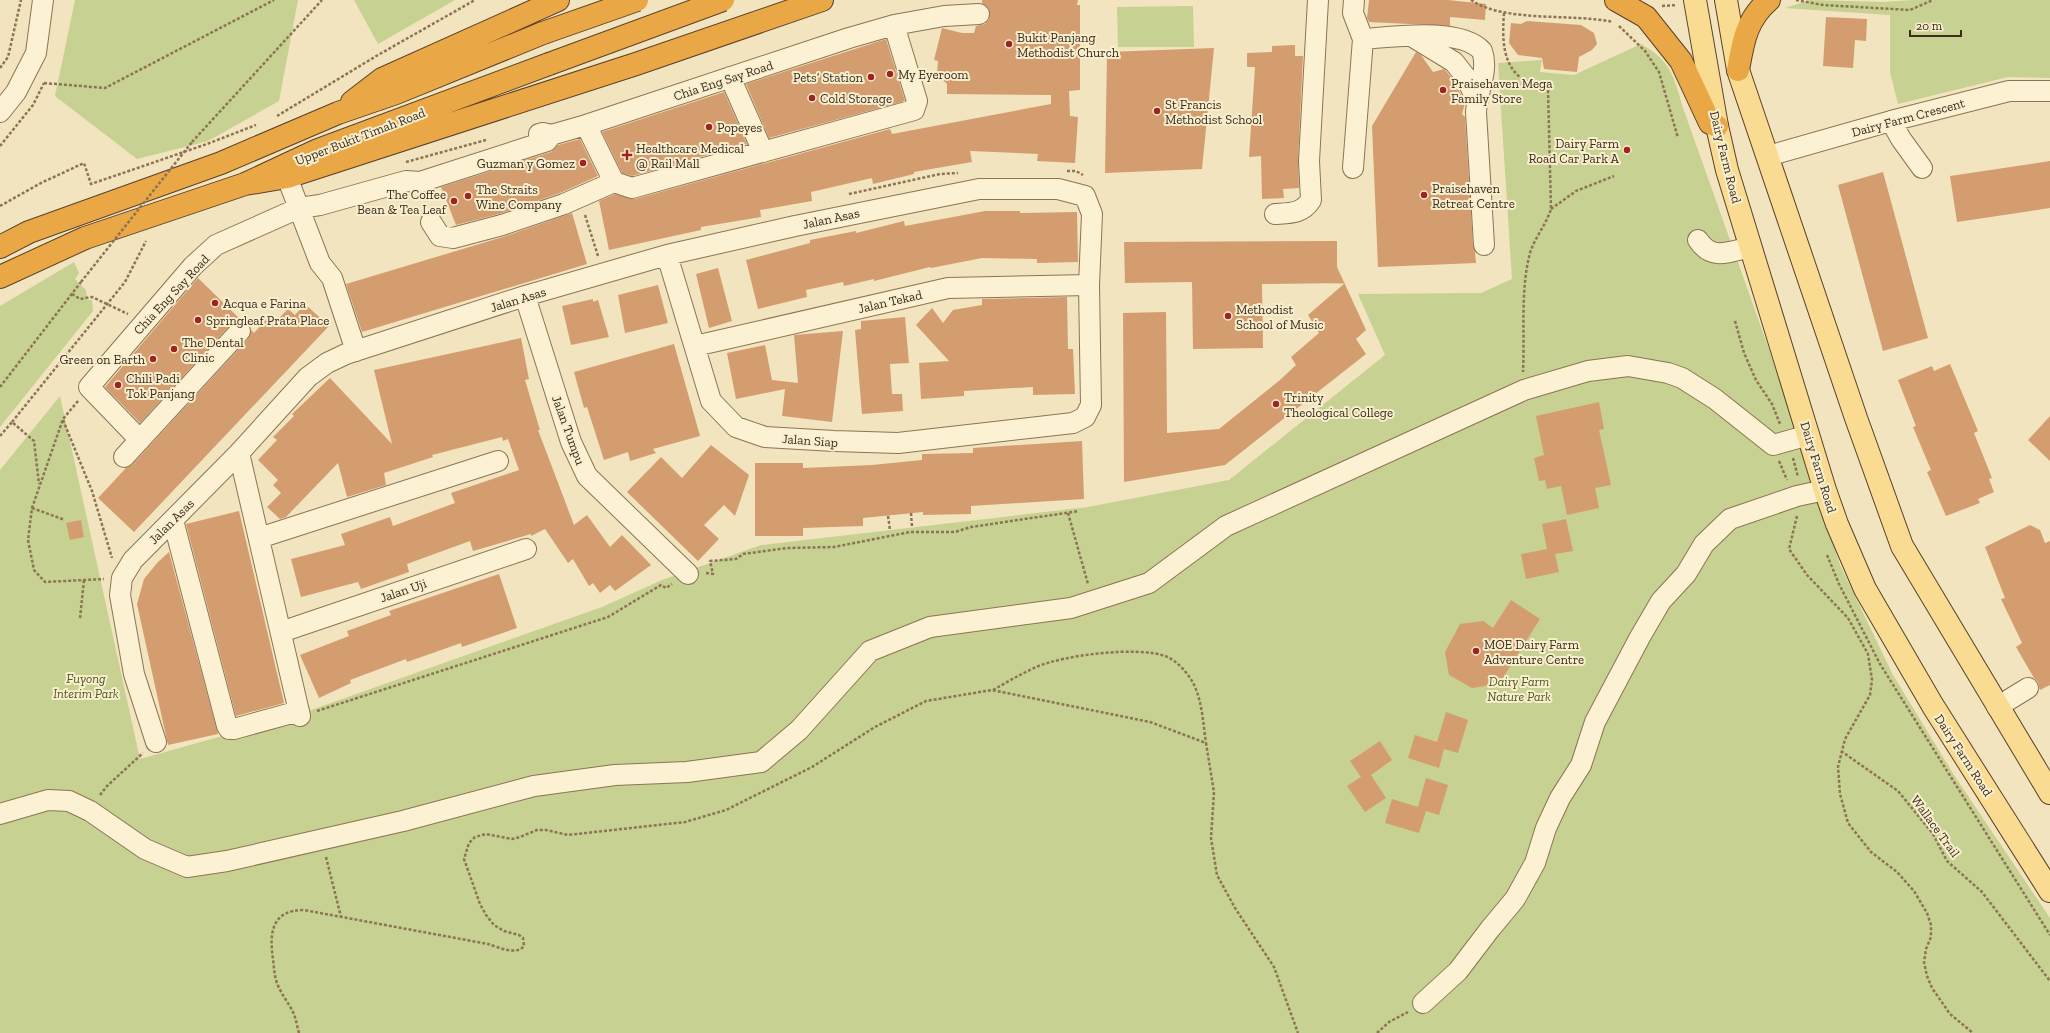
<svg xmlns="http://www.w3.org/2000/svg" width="2050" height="1033" font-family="'Zilla Slab',serif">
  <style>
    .green { fill: #c7d191 }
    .building { fill: #d49d70 }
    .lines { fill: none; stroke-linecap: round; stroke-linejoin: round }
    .minor-casing { stroke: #8c7455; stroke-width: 22 }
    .major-casing { stroke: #59412a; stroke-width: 24 }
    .highway-casing { stroke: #59412a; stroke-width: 24 }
    .path { stroke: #8c7455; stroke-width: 2.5; stroke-dasharray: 3 2; stroke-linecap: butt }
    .minor { stroke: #fcf1d2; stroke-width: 20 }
    .major { stroke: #f9dc91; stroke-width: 22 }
    .highway { stroke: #eaa745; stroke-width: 22 }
    .highway-bridge-casing { stroke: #59412a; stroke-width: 24; stroke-linecap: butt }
    .path-bridge { stroke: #8c7455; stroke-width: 2.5; stroke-dasharray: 3 2; stroke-linecap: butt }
    .highway-bridge { stroke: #eaa745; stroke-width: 22 }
    .poi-dot { fill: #a1221f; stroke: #f9eece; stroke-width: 1.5 }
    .labels { text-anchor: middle; stroke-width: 4; stroke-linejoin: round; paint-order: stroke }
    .poi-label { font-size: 13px; fill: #3a2b1b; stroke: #f9eece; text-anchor: start }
    .street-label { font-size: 13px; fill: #3a2b1b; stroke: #f9eece }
    .park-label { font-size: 13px; font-style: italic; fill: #485820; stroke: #f9eece }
  </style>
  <rect width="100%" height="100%" fill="#f2e4be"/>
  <path class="green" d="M75 0H298L279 101 208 141 137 159 55 96Z
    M354 0H455L378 44Z
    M1810 0 1883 2 1914 0H2050V78L2008 77 1898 104 1890 72V15L1785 8Z
    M1193 6 1194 47H1118L1117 7Z
    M1641 44C1671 61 1674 77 1683 108L1786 397 1840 565 1893 675 1954 775 2050 918V1033H0V470L60 396 140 759 297 715 602 607 662 580 761 545 1088 507 1229 480 1385 355 1358 294 1481 293 1512 279 1498 63 1542 60 1540 72 1574 75Z
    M74 262 79 273 75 279 86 290 87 300H92L93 311 0 427V306Z"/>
  <path class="building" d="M982 0H1078L1077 5H1080V90L1069 91 1070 116 1078 117 1075 163 1037 161 1038 154 970 151 972 162 914 172V174L873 184 872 178 811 192 812 201 760 210 761 217 701 227V230L609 250 599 201 615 194 635 199 890 129 892 134 1051 104V95L947 94V84L937 74 938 61 934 60 942 28 962 33H974L976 26 985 24 989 19V8L982 3Z
    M1369 0H1448L1486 4 1485 20 1450 17V26L1369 22 1367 18Z
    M1826 17 1867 19 1866 41 1855 40 1853 68 1823 66Z
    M1527 21 1581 25 1594 33 1597 44 1592 50 1579 57 1577 72 1544 69 1542 58 1518 55 1509 43 1511 23 1521 24Z
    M886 39 905 101 769 138 746 84Z
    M1295 45V56H1303L1298 160 1299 188 1283 189 1284 198 1262 199 1261 156 1249 157 1255 67H1247V53L1272 52V46Z
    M1214 48 1202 169 1105 173 1107 52Z
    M1416 52 1421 55 1433 72 1444 69 1446 71 1455 82 1465 103 1462 114 1465 117 1473 246 1475 252 1476 263 1378 267 1372 126Z
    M724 92 747 144 632 176 622 173 602 132Z
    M580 139 598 176 560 193 499 214 456 225 441 187 551 152 558 145Z
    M2050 161V208L1957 222 1950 176Z
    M1883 172 1928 338 1883 351 1838 185Z
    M985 211H1020V213L1077 212 1078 262 1037 263V259L982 258 931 268 930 267 874 281V279L844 286 843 282 806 290 807 297 758 309 746 260 810 243V240L856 231V233L904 221 905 226Z
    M572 213 587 264 362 332 346 284 506 236Z
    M1337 241V267L1366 330 1356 339 1366 354 1225 465 1124 482 1123 313 1166 312 1167 433 1219 429 1280 380 1296 365 1291 357 1319 333 1308 315 1345 283 1262 284 1263 348 1193 349 1192 282 1125 283 1124 242Z
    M718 268 732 321 709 328 696 274Z
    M198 278 241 320 232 323 140 423 105 387Z
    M658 285 668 323 625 333 618 295Z
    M1067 297 1068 349H1073L1075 394 1033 395V387L964 391V396L921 399 919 363 949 361 916 325 932 308 943 323 953 310 982 305V299Z
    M593 299V302L598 300 609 337 571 345 562 306Z
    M305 304 329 326 134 532 98 498 126 468 132 465 248 339 251 330 254 333 271 314 277 320 288 309 295 315Z
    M905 317 909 363 890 364 892 394H902L903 411 862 414 855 330 861 329V321Z
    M843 331 832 422 782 416 785 389 736 399 727 353 765 345 772 380 798 383 794 335Z
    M521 338 529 379 525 380 540 430H538L574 525 587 515 610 547 622 535 651 565 615 591 610 585 600 593 593 583 589 586 573 559 568 563 545 529 531 536V534L473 551 470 541 407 564 409 572 361 589 358 582 301 597 291 559 345 545 341 534 390 517 393 526 455 503 451 493 519 470 508 439 503 441 502 437 432 455 433 457 384 473 386 485 347 497 338 463 286 517 280 519 267 507 281 493 273 485 278 480 258 460 277 440 273 437 294 416 292 414 330 378 392 444 374 370Z
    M674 344 700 436 653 449 656 453 630 461 628 452 604 460 587 407 584 408 574 372Z
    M1950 364 1978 431 1974 433 1992 478 1989 479 1994 492 1978 499 1980 503 1946 516 1927 472 1931 470 1913 427 1916 426 1898 380 1932 366 1934 371Z
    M1599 402 1604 429 1599 430 1611 485 1595 488 1599 508 1567 515 1561 486 1547 489 1545 480 1539 481 1534 458 1544 455 1536 416Z
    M2050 416V461L2028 440Z
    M1082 441 1084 499 971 506V514L923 515V512L863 518V526L803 528V536H755V463H803V468L872 465 922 460V454L973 453V448Z
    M711 445 749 475 735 516 724 505 704 525 719 539 698 561 627 492 661 457 682 478Z
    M239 511 284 703 236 716 186 524Z
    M1566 519 1573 551 1555 554 1559 572 1526 579 1521 554 1547 549 1542 524Z
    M81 520 84 537 70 540 66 523Z
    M2030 525 2040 530 2045 543 2050 541V685L2040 690 2038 682 2034 678 2016 647 2022 643 2001 599 2005 598 1985 547Z
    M169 552 218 734 168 745 137 604 144 579 158 562Z
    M499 574 517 628 462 647 461 643 407 662 406 659 350 680 351 683 319 698 300 655 349 636 347 631 391 615 389 611Z
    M1511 600 1540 619 1499 684 1472 688 1449 675 1445 652 1460 624 1483 621 1493 628Z
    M1446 712 1468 720 1458 753 1444 749 1439 768 1408 758 1415 735 1437 742Z
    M1380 741 1392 760 1371 775 1386 798 1365 812 1347 786 1361 777 1350 761Z
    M1426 778 1448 785 1439 815 1426 811 1419 833 1385 823 1392 799 1418 807Z"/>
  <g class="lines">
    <g class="minor-casing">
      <path id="minor" d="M1413 37 1454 62 1465 76 1477 100
        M1363 39C1392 37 1461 27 1482 51 1489 70 1477 92 1476 112L1484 245
        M730 77 763 152
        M0 112 16 92 36 53 43 0
        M1891 121 1901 139 1922 168
        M586 125 614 182 632 188 914 110 917 101 894 25
        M539 134 543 133 551 135 586 125 849 38 894 25 944 16 979 14
        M1768 156 1891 121 2009 91H2050
        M1353 168 1363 39 1353 13 1354 0
        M287 177 320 263 332 278 356 351
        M1275 214C1290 213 1302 214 1311 200L1309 161 1318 0
        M431 222 440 236 453 238 502 225 564 204 614 182
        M1698 240C1712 261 1729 252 1750 247
        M525 296 571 442 587 476 688 574
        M695 346 948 288 1089 285
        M140 440 89 387 193 266 216 245 299 208 320 205 406 181 420 182 547 141 551 135
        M239 453 300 716
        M124 457 240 331
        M173 520 227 726 229 729H234L299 711
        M259 538 498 461
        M281 632 526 549
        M1997 707 2028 688
        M156 742 134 674 120 595 122 578 133 560 239 453 308 377 327 363 346 354 525 296 667 255 795 226 979 189H1058L1085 196 1092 214 1089 285 1091 405 1085 417 1073 423 898 443 834 441 765 437 736 427 711 401 667 255
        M0 814 48 800 69 801 90 811 145 849 187 867 227 861 403 821 534 786 615 775 687 772 761 762 799 730 870 651 930 627 1071 608 1149 583 1226 526 1524 390 1588 371 1628 366 1668 373 1682 378 1715 399 1773 445 1809 435
        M1423 1003 1458 971 1490 929 1515 899 1535 863 1546 828 1560 798 1581 765 1595 722 1640 637 1661 601 1686 574 1704 544 1730 519 1797 496 1825 490"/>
    </g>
    <g class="major-casing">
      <path id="major" d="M1695 0 1717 126 1727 170 1825 490 1837 524 1865 589 1933 706 2050 891
        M1726 0 1738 70 1856 418 1902 546 2050 793"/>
    </g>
    <g class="highway-casing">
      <path id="highway" d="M1616 0 1646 17 1681 61 1710 123 1717 126
        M1738 70C1743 42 1746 20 1769 0
        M352 102 382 79 558 0
        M245 184 287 177 636 64 822 0
        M0 247 29 232 221 163 338 113 396 93 543 33
        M0 277 85 238 245 184 318 150 549 64"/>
    </g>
    <path class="path" d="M1471 0C1505 23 1571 13 1613 22
      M1796 0 1823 5 1910 10 1933 0
      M1662 6 1677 5
      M1504 13C1501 52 1505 80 1548 90L1551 209C1546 225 1535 237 1530 253 1520 291 1525 333 1523 372
      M1619 26 1645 51 1659 72 1678 138
      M0 68 8 57 21 0
      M44 83 105 88 274 0
      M277 116 378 55 475 0
      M192 142 322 0
      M0 146 33 105 44 83
      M406 162 486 140
      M1067 171H1076L1083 175
      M849 194 940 174 958 173
      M0 206 41 183 84 163 91 184 207 144 256 125
      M1551 209 1576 191 1614 176
      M585 215 598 256
      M72 294 80 299 92 297 128 314
      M1735 321 1744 353 1756 380 1772 404 1780 424
      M0 387 81 282
      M78 401 63 419 32 508 28 540 34 570 45 582 104 579
      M63 420 92 491 112 558
      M12 422 125 282 146 241
      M0 436 12 422 34 441 39 484
      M1793 458 1798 477
      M1779 461 1787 480
      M32 508 65 520
      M911 513 912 527
      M1068 513 1088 584
      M888 516 890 530
      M1797 516 1789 549 1807 575 1848 618 1868 654 1872 680 1870 695 1845 739 1838 767 1840 794 1848 823 1871 852 1897 872 1914 891 1927 913 1931 925V937L1926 949 1924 962 1927 976 1932 988 1950 1014 1973 1033
      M1827 555 1839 584 1880 664 2050 935
      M706 573 713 574 710 561 736 559 743 554 787 548 834 547 910 532H955L971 527 1079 511
      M80 618 84 580
      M993 690C1007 682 1021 674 1036 667 1064 655 1137 646 1165 656 1176 660 1186 671 1192 681 1202 698 1203 723 1206 743
      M317 711 608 617 661 585 666 588 672 584
      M1841 751 1898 791 1933 834 1947 861 1982 892 2050 981
      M100 795 107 786 143 753
      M326 857 341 917
      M299 1033C297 1026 296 1019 293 1012 288 1002 279 991 276 980 274 973 274 966 273 959 269 932 272 910 304 910L488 944C498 947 516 956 524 946L523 938 519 935 504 931 494 925 486 915 480 904 464 859 469 843 475 837 486 834 512 839 520 837 537 830H546L568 835 685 822 726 810 812 767 875 727 926 701 992 690 1150 722 1206 743 1214 792 1211 838 1217 875 1235 908 1274 967 1298 1033
      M1377 1033 1389 1022 1408 1012"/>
    <use href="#minor" class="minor"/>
    <use href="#major" class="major"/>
    <use href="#highway" class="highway"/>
    <g class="highway-bridge-casing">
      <path id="highway-bridge" d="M543 33 637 0
        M549 64 723 0"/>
    </g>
    <path class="path-bridge" d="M81 282 192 142"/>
    <use href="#highway-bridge" class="highway-bridge"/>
  </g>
  <g class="poi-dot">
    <circle cx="1009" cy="44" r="4"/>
    <circle cx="890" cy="74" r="4"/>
    <circle cx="871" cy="77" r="4"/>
    <circle cx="1443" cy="90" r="4"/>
    <circle cx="812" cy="98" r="4"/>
    <circle cx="1157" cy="111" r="4"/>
    <circle cx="709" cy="127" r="4"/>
    <circle cx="1627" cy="150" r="4"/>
    <path d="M625 149h4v4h4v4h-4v4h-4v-4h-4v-4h4z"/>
    <circle cx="583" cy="163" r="4"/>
    <circle cx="1424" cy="195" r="4"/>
    <circle cx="468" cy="196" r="4"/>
    <circle cx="454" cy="201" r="4"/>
    <circle cx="215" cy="303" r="4"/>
    <circle cx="1228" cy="316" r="4"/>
    <circle cx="198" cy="320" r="4"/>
    <circle cx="174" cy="349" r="4"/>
    <circle cx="153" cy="359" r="4"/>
    <circle cx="118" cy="385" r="4"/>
    <circle cx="1276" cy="404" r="4"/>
    <circle cx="1476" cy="651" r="4"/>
  </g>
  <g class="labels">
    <g class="poi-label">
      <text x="1017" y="42">Bukit Panjang<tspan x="1017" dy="15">Methodist Church</tspan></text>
      <text x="898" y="79">My Eyeroom</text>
      <text x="863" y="82" text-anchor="end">Pets’ Station</text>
      <text x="1451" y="88">Praisehaven Mega<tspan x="1451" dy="15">Family Store</tspan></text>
      <text x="820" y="103">Cold Storage</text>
      <text x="1165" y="109">St Francis<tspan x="1165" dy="15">Methodist School</tspan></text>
      <text x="717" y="132">Popeyes</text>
      <text x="1619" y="148" text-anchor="end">Dairy Farm<tspan x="1619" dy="15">Road Car Park A</tspan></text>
      <text x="636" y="153">Healthcare Medical<tspan x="636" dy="15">@ Rail Mall</tspan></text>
      <text x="575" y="168" text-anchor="end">Guzman y Gomez</text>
      <text x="1432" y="193">Praisehaven<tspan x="1432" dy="15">Retreat Centre</tspan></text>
      <text x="476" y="194">The Straits<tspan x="476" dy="15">Wine Company</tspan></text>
      <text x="446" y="199" text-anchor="end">The Coffee<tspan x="446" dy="15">Bean &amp; Tea Leaf</tspan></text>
      <text x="223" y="308">Acqua e Farina</text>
      <text x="1236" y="314">Methodist<tspan x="1236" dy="15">School of Music</tspan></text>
      <text x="206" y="325">Springleaf Prata Place</text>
      <text x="182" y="347">The Dental<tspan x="182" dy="15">Clinic</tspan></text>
      <text x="145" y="364" text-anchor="end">Green on Earth</text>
      <text x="126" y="383">Chili Padi<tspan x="126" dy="15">Tok Panjang</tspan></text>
      <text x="1284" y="402">Trinity<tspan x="1284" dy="15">Theological College</tspan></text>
      <text x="1484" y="649">MOE Dairy Farm<tspan x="1484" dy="15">Adventure Centre</tspan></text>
    </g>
    <g class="street-label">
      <text transform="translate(723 80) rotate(-18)" y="5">Chia Eng Say Road</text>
      <text transform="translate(1908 117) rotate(-15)" y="5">Dairy Farm Crescent</text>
      <text transform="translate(360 136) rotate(-21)" y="5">Upper Bukit Timah Road</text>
      <text transform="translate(1726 157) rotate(76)" y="5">Dairy Farm Road</text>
      <text transform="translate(831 218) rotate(-12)" y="5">Jalan Asas</text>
      <text transform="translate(171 294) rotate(-47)" y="5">Chia Eng Say Road</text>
      <text transform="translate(518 299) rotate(-17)" y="5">Jalan Asas</text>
      <text transform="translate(890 301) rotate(-13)" y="5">Jalan Tekad</text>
      <text transform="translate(569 430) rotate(70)" y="5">Jalan Tumpu</text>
      <text transform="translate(810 440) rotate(4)" y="5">Jalan Siap</text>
      <text transform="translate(1819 467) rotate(73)" y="5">Dairy Farm Road</text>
      <text transform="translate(171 521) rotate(-45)" y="5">Jalan Asas</text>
      <text transform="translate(403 590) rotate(-19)" y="5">Jalan Uji</text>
      <text transform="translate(1964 755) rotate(57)" y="5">Dairy Farm Road</text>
      <text transform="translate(1936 826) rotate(54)" y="5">Wallace Trail</text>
    </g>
    <g class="park-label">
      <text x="86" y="683">Fuyong<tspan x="86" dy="15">Interim Park</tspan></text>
      <text x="1519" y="686">Dairy Farm<tspan x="1519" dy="15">Nature Park</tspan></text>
    </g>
  </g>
  <path d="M1910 30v6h51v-6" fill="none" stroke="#3a2b1b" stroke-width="2"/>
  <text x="1916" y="30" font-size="12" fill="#3a2b1b" stroke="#f9eece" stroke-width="3" paint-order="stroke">20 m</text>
</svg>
